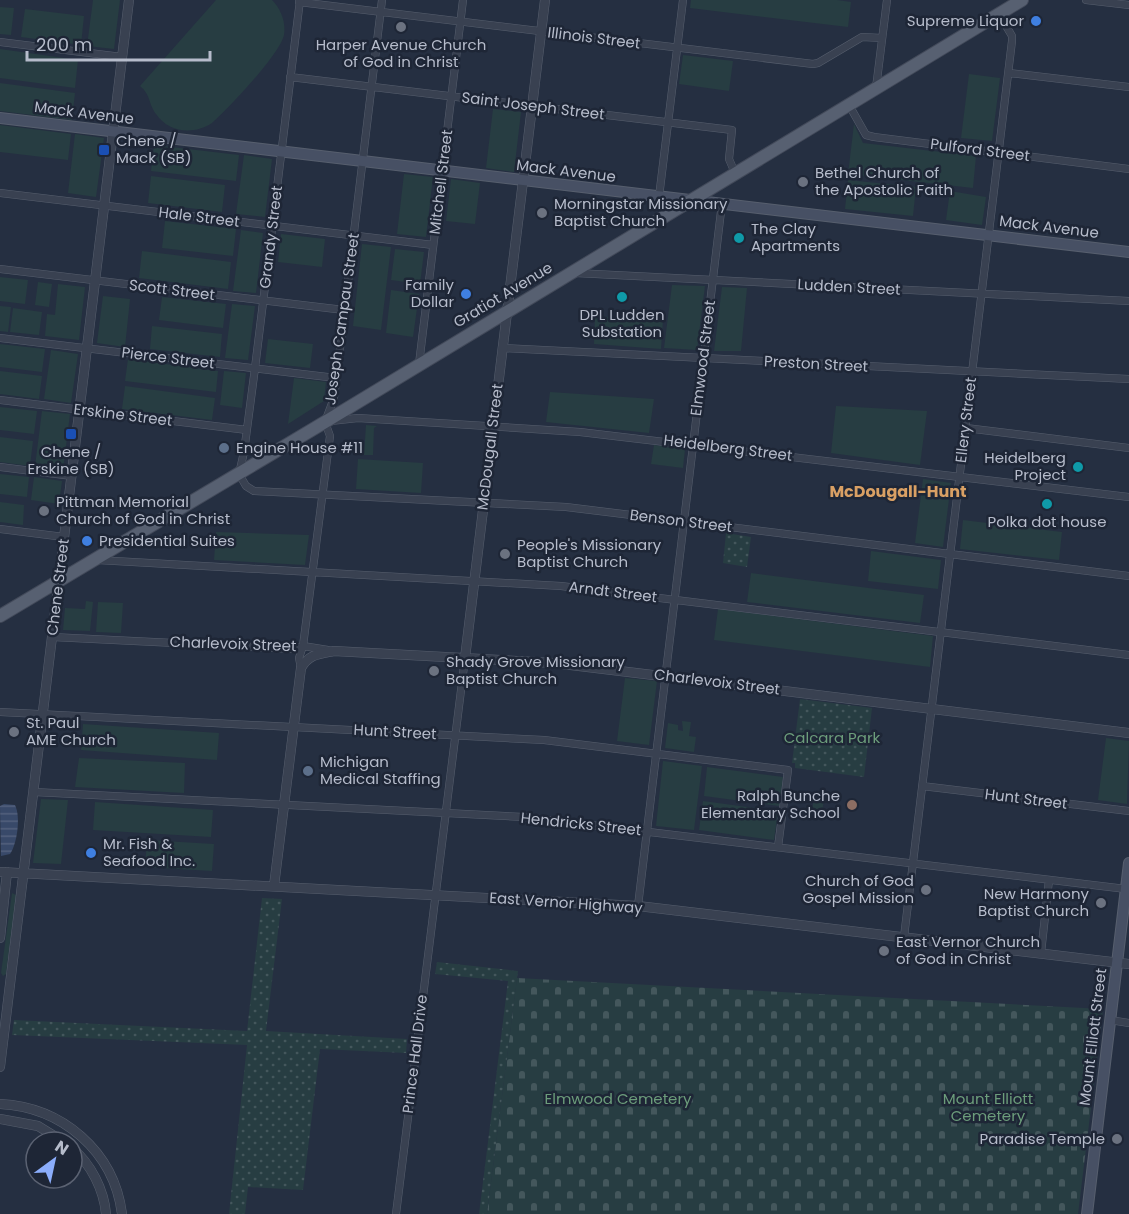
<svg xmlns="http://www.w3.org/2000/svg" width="1129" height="1214" font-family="Poppins,sans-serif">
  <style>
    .green { fill: #273d42 }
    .cemetery { fill: url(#cemetery-stones) }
    .park { fill: url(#park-dots) }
    .water { fill: url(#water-rules) }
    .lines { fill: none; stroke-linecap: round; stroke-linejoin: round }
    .minor-casing { stroke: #575f6e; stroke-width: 8 }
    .tertiary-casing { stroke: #575f6e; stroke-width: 10 }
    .secondary-casing { stroke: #575f6e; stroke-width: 12 }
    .primary-casing { stroke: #434a5a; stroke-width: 14 }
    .minor { stroke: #394151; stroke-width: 7 }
    .tertiary { stroke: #394151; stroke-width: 9 }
    .secondary { stroke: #475064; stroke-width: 10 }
    .primary { stroke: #576071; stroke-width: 12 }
    .shop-dot { fill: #3f7fe0; stroke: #1e2636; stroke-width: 2 }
    .worship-dot { fill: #6b7280; stroke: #1e2636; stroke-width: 2 }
    .transit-dot { fill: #1a4fb4; stroke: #1e2636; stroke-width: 2 }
    .culture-dot { fill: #0f9aa8; stroke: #1e2636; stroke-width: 2 }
    .service-dot { fill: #5c6f8a; stroke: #1e2636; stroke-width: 2 }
    .education-dot { fill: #8d6e63; stroke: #1e2636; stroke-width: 2 }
    .labels { text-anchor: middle; stroke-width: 5; stroke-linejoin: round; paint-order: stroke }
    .poi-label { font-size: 15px; fill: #b6bccb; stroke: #1e2636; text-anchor: start }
    .street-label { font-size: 15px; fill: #b6bccb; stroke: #1e2636 }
    .park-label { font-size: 15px; fill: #6c9d7b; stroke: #1e2636 }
    .neighbourhood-label { font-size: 16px; font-weight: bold; fill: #d9a064; stroke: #1e2636 }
  </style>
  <defs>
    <pattern id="cemetery-stones" width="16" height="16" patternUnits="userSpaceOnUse" patternTransform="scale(1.5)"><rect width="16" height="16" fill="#273d42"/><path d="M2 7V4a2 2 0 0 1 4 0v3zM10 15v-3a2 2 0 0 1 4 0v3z" fill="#44575c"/></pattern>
    <pattern id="park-dots" width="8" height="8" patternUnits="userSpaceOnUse" patternTransform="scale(1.5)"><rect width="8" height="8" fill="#273d42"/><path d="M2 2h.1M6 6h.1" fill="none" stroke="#44575c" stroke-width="1.8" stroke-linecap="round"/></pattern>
    <pattern id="water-rules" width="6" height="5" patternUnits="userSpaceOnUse" patternTransform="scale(1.5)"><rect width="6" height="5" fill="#384969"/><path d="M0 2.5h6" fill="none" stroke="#53617d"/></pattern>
  </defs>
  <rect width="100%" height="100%" fill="#252f41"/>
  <path class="green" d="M93 0H120L114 49 87 46Z
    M216 0H272C281 9 286 22 284 35 280 54 229 108 212 123 194 135 169 133 156 114 148 103 151 95 140 86Z
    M691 0H837L851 2 848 27 690 8Z
    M0 7 14 8 11 35 0 34Z
    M25 9 84 16 81 45 21 37Z
    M0 49 78 60 75 88 0 78Z
    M683 55 733 61 729 91 679 84Z
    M969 74 1000 78 992 141 961 138Z
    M0 83 75 93 72 120 0 111Z
    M493 109 521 112 514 172 486 168Z
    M854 124 863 143 976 156 973 188 848 174Z
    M0 125 71 134 68 160 0 152Z
    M75 134 104 138 96 197 68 193Z
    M154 145 239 155 236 181 151 171Z
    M244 155 272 159 265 217 236 214Z
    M404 174 433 177 426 237 397 234Z
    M151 176 225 185 222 212 148 203Z
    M451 179 480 183 475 224 446 221Z
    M848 180 916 187 913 216 845 209Z
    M950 191 986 197 982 225 946 220Z
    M165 221 236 229 233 256 162 248Z
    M241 230 263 233 256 293 233 291Z
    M281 234 325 239 322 267 278 262Z
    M362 244 391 247 381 330 353 326Z
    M395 249 424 252 420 284 391 280Z
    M142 251 231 262 228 289 139 278Z
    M0 277 28 280 25 304 0 301Z
    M38 282 52 284 49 307 35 305Z
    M58 284 85 287 79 340 45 336 47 314 55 315Z
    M672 285 705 286 697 350 664 348Z
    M722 287 747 288 741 351H714Z
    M391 290 419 294 413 337 386 333Z
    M103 296 130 299 125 347 97 343Z
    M162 297 226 304 223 328 159 320Z
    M232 304 255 306 248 360 225 358Z
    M0 306 11 307 8 332 0 331Z
    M13 308 42 312 39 335 10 332Z
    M595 316 663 320 661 349 594 344Z
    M152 326 222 334 220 357 150 349Z
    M268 339 313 344 310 368 265 363Z
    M0 344 45 349 42 372 0 367Z
    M51 350 78 354 71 403 44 399Z
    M128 359 218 371 216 392 125 381Z
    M0 371 42 376 39 399 0 394Z
    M224 371 246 373 242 408 220 405Z
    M294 378 326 382 324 401 288 424Z
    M125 386 215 398 212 420 122 409Z
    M550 392 654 399 649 433 546 422Z
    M836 406 927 411 920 465 831 453Z
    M0 407 37 411 34 434 0 430Z
    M42 411 70 414 63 470 35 466Z
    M366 425 377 426 374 428 373 455H364Z
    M0 437 33 441 30 466 0 462Z
    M654 445 685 449 683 468 651 464Z
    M358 459 423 463 421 493 356 489Z
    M0 474 29 477 27 497 0 494Z
    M34 477 62 481 59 504 31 500Z
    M923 479 951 483 943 547 915 543Z
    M0 502 24 505 23 525 0 522Z
    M963 520 1062 532 1059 560 960 549Z
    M216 532 309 535 305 565 214 560Z
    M871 551 941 560 938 589 868 581Z
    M751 573 924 595 920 623 747 602Z
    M86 601 93 602 90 631 63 630 65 608 85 609Z
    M98 602 123 603 121 633 96 632Z
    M718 609 933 636 930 667 714 640Z
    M625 678 657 681 649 745 617 741Z
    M682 721 691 722 689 736 696 737 694 752 665 748 668 723 678 725V730L683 731Z
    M83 724 219 733 217 760 81 750Z
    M1106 738 1129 741 1127 804 1098 800Z
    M79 758 185 763 184 793 75 787Z
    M663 761 702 766 694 830 656 826Z
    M707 767 783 777 779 806 704 796Z
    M814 797 824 799 821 820 811 819Z
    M41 799 68 800 61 864 33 863Z
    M703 801 778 811 774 840 699 830Z
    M95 802 213 810 211 837 93 830Z
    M147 840 214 844 212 871 145 867Z
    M12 893 16 895 6 974 3 976 1 973Z"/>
  <path class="cemetery" d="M517 978 1103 1009 1078 1214H487Z"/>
  <path class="park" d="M726 533 751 537 747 567 723 563Z
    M800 699 872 708 864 777 795 768V763H792Z
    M262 898 282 899 266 1031 407 1039 406 1053 320 1049 303 1190 248 1187 245 1214H229L247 1045 12 1035 14 1020 247 1031Z
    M437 962 518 971 487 1214H479L508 981 435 974Z"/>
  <path class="water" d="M4 804 15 805C21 817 17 844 10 854L1 856 0 806Z"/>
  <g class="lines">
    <g class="minor-casing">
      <path id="minor" d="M300 0 255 368 244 452 239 474 246 486 254 491 566 507 1129 576
        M1086 0 1129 5
        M299 2 813 64 818 63 862 37 882 38
        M0 42 122 57
        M1009 73 1129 87
        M290 77 732 130 729 159 735 173
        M876 88 887 0
        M849 105 866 135 874 137 1129 169
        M0 193 433 245
        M659 197 683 0
        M0 269 344 310
        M575 273 1129 301
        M0 338 336 378
        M502 348 1129 379
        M419 364 463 0
        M0 400 247 430
        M331 421 358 418 580 432 1129 497
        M966 428 1129 448
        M0 467 72 476
        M0 529 64 537
        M97 560 561 586 1129 655
        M52 637 294 649 303 646 328 650
        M301 668 299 658 303 646 330 436 325 422 334 398 382 0
        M0 712 544 740 788 770 778 847
        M922 786 1129 811
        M34 792 524 817 1126 889
        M638 906 722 203
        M904 937 1012 41V36L999 14
        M1041 953 1049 880
        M1110 1020 1129 1023
        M396 1214 465 658"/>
    </g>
    <g class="tertiary-casing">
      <path id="tertiary" d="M465 658 545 0
        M0 872 638 906 1129 964
        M274 886 301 668C309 654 319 654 334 651L554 663 1129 733
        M0 938 7 872
        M0 1067 129 0
        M0 1104C62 1107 114 1151 122 1214
        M0 1119 38 1126 64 1142
        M72 1148C91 1164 104 1190 106 1214"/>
    </g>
    <g class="secondary-casing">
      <path id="secondary" d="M0 118 1129 252
        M1087 1214 1129 863"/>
    </g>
    <g class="primary-casing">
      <path id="primary" d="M0 616 325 422 1022 0"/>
    </g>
    <use href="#minor" class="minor"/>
    <use href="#tertiary" class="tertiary"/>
    <use href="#secondary" class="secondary"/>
    <use href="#primary" class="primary"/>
  </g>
  <g class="shop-dot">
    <circle cx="1036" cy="21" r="6"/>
    <circle cx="466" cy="294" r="6"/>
    <circle cx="87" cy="541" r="6"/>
    <circle cx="91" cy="853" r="6"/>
  </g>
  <g class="worship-dot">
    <circle cx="401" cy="27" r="6"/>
    <circle cx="803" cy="182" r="6"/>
    <circle cx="542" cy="213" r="6"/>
    <circle cx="44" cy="511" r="6"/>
    <circle cx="505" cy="554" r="6"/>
    <circle cx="434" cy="671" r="6"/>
    <circle cx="14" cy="732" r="6"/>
    <circle cx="926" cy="890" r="6"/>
    <circle cx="1101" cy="903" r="6"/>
    <circle cx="884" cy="951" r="6"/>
    <circle cx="1117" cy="1139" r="6"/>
  </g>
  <g class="transit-dot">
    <rect x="98" y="144" width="12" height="12" rx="3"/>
    <rect x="65" y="428" width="12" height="12" rx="3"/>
  </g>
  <g class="culture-dot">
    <circle cx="739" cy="238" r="6"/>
    <circle cx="622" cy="297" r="6"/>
    <circle cx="1078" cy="467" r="6"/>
    <circle cx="1047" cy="504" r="6"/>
  </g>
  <g class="service-dot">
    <circle cx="224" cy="448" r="6"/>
    <circle cx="308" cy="771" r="6"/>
  </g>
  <circle class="education-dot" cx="852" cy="805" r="6"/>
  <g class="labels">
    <g class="poi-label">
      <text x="1024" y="26" text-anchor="end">Supreme Liquor</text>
      <text x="401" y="50" text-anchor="middle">Harper Avenue Church<tspan x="401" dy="17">of God in Christ</tspan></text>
      <text x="116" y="146">Chene /<tspan x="116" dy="17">Mack (SB)</tspan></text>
      <text x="815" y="178">Bethel Church of<tspan x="815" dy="17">the Apostolic Faith</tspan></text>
      <text x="554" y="209">Morningstar Missionary<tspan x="554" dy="17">Baptist Church</tspan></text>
      <text x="751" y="234">The Clay<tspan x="751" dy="17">Apartments</tspan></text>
      <text x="454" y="290" text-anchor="end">Family<tspan x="454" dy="17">Dollar</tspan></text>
      <text x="622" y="320" text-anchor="middle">DPL Ludden<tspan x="622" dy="17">Substation</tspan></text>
      <text x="236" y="453">Engine House #11</text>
      <text x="71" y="457" text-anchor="middle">Chene /<tspan x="71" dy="17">Erskine (SB)</tspan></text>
      <text x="1066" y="463" text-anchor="end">Heidelberg<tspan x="1066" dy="17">Project</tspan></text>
      <text x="56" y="507">Pittman Memorial<tspan x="56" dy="17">Church of God in Christ</tspan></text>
      <text x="1047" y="527" text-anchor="middle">Polka dot house</text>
      <text x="99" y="546">Presidential Suites</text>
      <text x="517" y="550">People's Missionary<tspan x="517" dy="17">Baptist Church</tspan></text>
      <text x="446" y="667">Shady Grove Missionary<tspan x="446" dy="17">Baptist Church</tspan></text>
      <text x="26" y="728">St. Paul<tspan x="26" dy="17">AME Church</tspan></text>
      <text x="320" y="767">Michigan<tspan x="320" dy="17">Medical Staffing</tspan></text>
      <text x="840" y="801" text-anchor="end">Ralph Bunche<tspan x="840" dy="17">Elementary School</tspan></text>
      <text x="103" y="849">Mr. Fish &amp;<tspan x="103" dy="17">Seafood Inc.</tspan></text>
      <text x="914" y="886" text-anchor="end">Church of God<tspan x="914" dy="17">Gospel Mission</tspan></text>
      <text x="1089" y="899" text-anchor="end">New Harmony<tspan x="1089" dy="17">Baptist Church</tspan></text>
      <text x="896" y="947">East Vernor Church<tspan x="896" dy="17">of God in Christ</tspan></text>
      <text x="1105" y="1144" text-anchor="end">Paradise Temple</text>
    </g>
    <g class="street-label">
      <text transform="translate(594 38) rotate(7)" y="5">Illinois Street</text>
      <text transform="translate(533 106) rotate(7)" y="5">Saint Joseph Street</text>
      <text transform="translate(84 113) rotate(7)" y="5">Mack Avenue</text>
      <text transform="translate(980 150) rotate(7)" y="5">Pulford Street</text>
      <text transform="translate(566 171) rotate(7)" y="5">Mack Avenue</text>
      <text transform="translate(441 182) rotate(-83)" y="5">Mitchell Street</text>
      <text transform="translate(199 217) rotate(7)" y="5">Hale Street</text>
      <text transform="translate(1049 227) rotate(7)" y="5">Mack Avenue</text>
      <text transform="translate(271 237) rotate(-83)" y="5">Grandy Street</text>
      <text transform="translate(849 287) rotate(3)" y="5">Ludden Street</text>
      <text transform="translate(172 290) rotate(7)" y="5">Scott Street</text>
      <text transform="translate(503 295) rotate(-31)" y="5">Gratiot Avenue</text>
      <text transform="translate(342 319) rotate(-82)" y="5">Joseph Campau Street</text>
      <text transform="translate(168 358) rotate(7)" y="5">Pierce Street</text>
      <text transform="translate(703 358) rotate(-83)" y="5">Elmwood Street</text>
      <text transform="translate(816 364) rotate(3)" y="5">Preston Street</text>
      <text transform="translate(123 415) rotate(7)" y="5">Erskine Street</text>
      <text transform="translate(966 420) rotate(-83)" y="5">Ellery Street</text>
      <text transform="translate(490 447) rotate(-83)" y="5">McDougall Street</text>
      <text transform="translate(728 448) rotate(7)" y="5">Heidelberg Street</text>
      <text transform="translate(681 521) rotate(7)" y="5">Benson Street</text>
      <text transform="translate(58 587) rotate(-83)" y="5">Chene Street</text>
      <text transform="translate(613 592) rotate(7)" y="5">Arndt Street</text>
      <text transform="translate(233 644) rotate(2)" y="5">Charlevoix Street</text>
      <text transform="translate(717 682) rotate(7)" y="5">Charlevoix Street</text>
      <text transform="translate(395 732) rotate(3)" y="5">Hunt Street</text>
      <text transform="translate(1026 799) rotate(7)" y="5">Hunt Street</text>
      <text transform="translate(581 824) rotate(6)" y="5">Hendricks Street</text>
      <text transform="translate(566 903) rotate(4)" y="5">East Vernor Highway</text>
      <text transform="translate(1093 1037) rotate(-83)" y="5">Mount Elliott Street</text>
      <text transform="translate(415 1054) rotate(-83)" y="5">Prince Hall Drive</text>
    </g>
    <g class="park-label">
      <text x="832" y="743">Calcara Park</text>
      <text x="618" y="1104">Elmwood Cemetery</text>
      <text x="988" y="1104">Mount Elliott<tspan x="988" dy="17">Cemetery</tspan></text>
    </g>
    <g class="neighbourhood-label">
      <text x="898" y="497">McDougall-Hunt</text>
    </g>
  </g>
  <g transform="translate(54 1160) rotate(33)"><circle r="28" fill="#1e2636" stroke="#5b6272" stroke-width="1.5"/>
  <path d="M0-4.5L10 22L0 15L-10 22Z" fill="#8badfb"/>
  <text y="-9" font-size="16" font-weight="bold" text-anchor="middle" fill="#b6bccb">N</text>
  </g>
  <path d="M27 51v9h183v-9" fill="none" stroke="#b6bccb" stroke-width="3"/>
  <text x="36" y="51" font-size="18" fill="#b6bccb" stroke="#1e2636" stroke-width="4.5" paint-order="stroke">200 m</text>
</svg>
